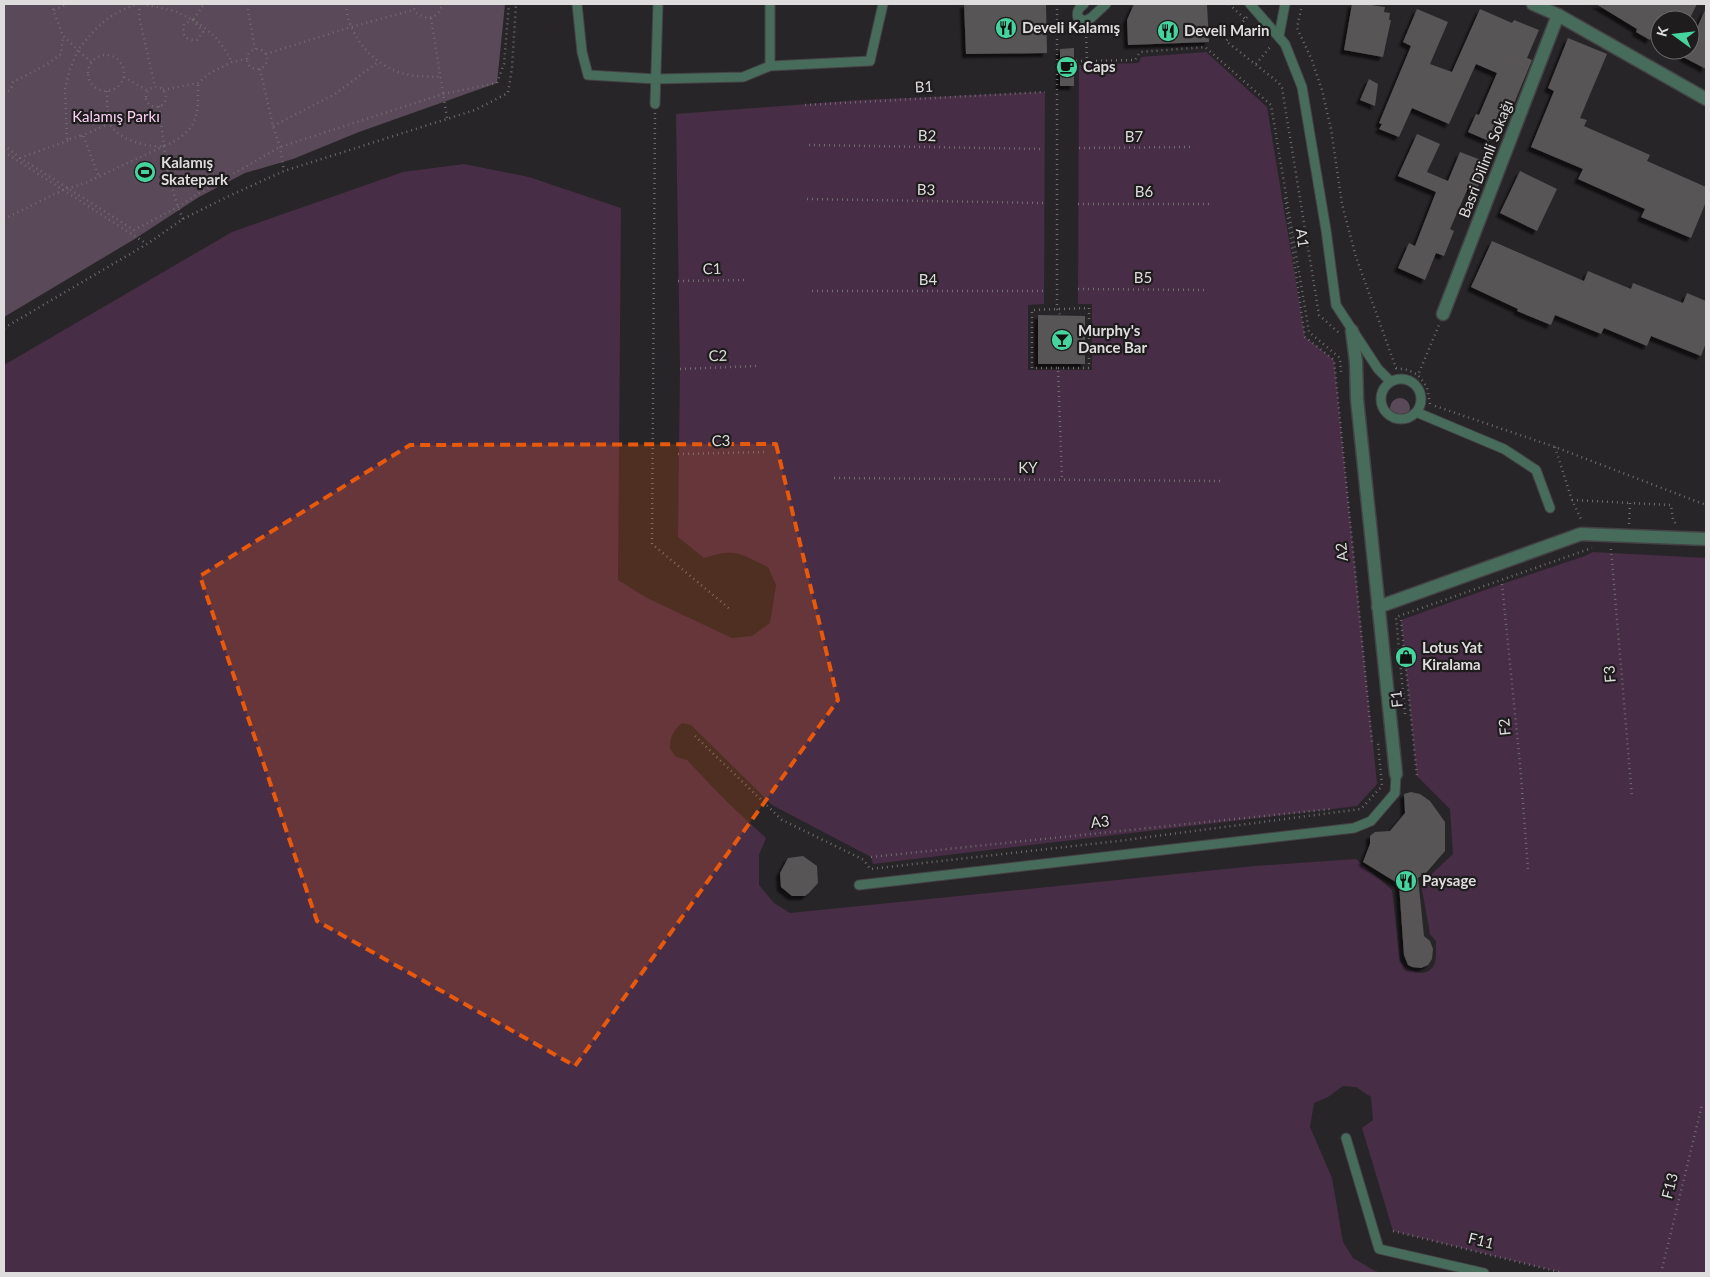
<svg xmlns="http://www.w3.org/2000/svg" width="1710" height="1277" font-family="Lato,sans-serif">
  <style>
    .green { fill: #5a4958 }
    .water { fill: #482d46 }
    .building { fill: #585457; filter: url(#shadow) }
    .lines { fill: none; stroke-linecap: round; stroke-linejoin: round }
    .service-casing { stroke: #454245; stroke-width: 11 }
    .minor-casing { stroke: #454245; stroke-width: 15 }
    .tertiary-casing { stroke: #454245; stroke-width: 15 }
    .path { stroke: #706d70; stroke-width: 2.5; stroke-dasharray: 1 4; stroke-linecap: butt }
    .service { stroke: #476c5b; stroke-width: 9 }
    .minor { stroke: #476c5b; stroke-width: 12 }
    .tertiary { stroke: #476c5b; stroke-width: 12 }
    .marked { fill: #e8590c; fill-opacity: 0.2; stroke: #e8590c; stroke-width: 4; stroke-dasharray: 10 6; stroke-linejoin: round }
    .labels { text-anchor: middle; stroke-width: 4.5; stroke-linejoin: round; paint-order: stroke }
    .poi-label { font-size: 15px; font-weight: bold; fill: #dfdcde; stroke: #1f1c1e; text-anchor: start }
    .street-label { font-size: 15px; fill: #dfdcde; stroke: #1f1c1e }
    .park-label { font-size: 15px; fill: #fbd1f6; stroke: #1f1c1e }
  </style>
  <defs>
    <filter id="shadow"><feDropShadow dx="-4" dy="4" stdDeviation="1" flood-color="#0009"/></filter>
  </defs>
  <rect width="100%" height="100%" fill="#282528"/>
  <path class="green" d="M4 4H505L497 83 359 132 293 159 245 173 199 197 133 240 4 317Z
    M1390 408a10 10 0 1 1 20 0a10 10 0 1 1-20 0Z"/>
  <path class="water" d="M1206 52 1267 107 1305 337 1334 360 1377 784 1357 806 873 864 871 857 772 805 691 725 682 723C673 730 670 738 670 749L676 757 687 760 726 801 766 838 759 855V885L774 903 790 913 1255 866 1356 859 1392 890 1400 962C1408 970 1426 980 1434 965 1437 959 1436 948 1436 941L1430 934 1421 884 1453 854 1450 809 1417 776 1401 620 1502 584 1585 556 1593 552 1706 558V1273H1563L1393 1231 1362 1128 1373 1120 1371 1097 1356 1087 1343 1086 1328 1097 1314 1103 1310 1127 1332 1178 1343 1242 1353 1258 1375 1271 1382 1273H4V365L232 232 403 172 464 164 529 177 621 208 618 580 647 598 732 638 752 636 770 623 776 585 768 567C738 553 736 548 704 558L678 537 680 369 676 114 859 100 1045 92 1044 304 1028 305V370H1092V304H1078L1079 65 1139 63 1141 57Z"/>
  <path class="building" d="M964 4H1046L1047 53 966 54Z
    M1134 4H1207L1209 42 1128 45 1127 20Z
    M1352 4H1364L1385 7 1384 12 1390 13 1389 20H1391L1383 57 1344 50Z
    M1596 4H1697L1689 20H1660L1650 40 1636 32 1637 29Z
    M1706 8V69L1683 57 1687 50H1690V43Z
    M1417 9 1448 22 1430 64 1452 72 1480 9 1512 23 1514 20 1539 30 1527 58 1532 60 1505 125 1498 122 1489 141 1468 132 1476 114 1479 115 1497 73 1476 64 1449 124 1412 108 1399 137 1379 129 1382 124 1379 123 1411 46 1403 42Z
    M1568 38 1607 54 1580 118 1587 120 1584 126 1650 155 1647 161 1706 187V202L1691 238 1641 217 1645 209 1578 179 1583 169 1531 147 1554 91 1548 88Z
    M1074 48V86H1060V49Z
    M1369 79 1378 84 1375 106 1360 100Z
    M1417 134 1440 144 1427 172 1448 181 1460 152 1481 160 1480 163 1488 166 1476 191 1468 188 1450 229 1454 231 1444 256 1436 253 1425 280 1398 268 1409 243 1415 246 1436 192 1398 176Z
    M1520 171 1557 189 1537 231 1500 213Z
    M1492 241 1584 281 1588 271 1631 289 1633 283 1683 303 1687 293 1706 301V343L1701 356 1651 336 1647 346 1604 328 1601 334 1555 315 1551 325 1517 311 1518 309 1471 287Z
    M1038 315 1085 316V364H1038Z
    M1411 792 1420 794 1430 801 1445 822V851L1426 873 1418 878 1424 936 1430 941 1433 949 1432 959 1428 965 1421 968 1412 967 1408 965 1404 955 1399 884 1363 862 1370 844V836L1375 832 1390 831 1405 813 1404 794Z
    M803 856 817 866 818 883 809 893 805 896H792L781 887 780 873 788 858Z"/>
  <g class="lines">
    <g class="service-casing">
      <path id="service" d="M577 4 582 52 588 75 656 79 743 77 770 66V4
        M1084 4C1079 8 1076 11 1078 18L1085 21 1091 18 1106 4
        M1250 4 1285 44 1302 87 1326 230 1336 305 1378 369 1390 381
        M1279 36 1285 4
        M770 66 870 61 883 4
        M655 104 658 4
        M1381 399a20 20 0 1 1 40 0a20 20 0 1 1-40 0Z
        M1416 412 1504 449 1536 470 1550 508
        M859 885 1354 828 1371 821 1395 793 1396 774
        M1346 1138 1379 1249 1484 1273"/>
    </g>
    <g class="minor-casing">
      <path id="minor" d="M1443 314 1558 15
        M1352 331 1356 362 1357 399 1396 774
        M1378 607 1581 534 1706 539"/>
    </g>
    <g class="tertiary-casing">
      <path id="tertiary" d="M1533 4 1558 15 1706 99"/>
    </g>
    <path class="path" d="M51 4 63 36 78 50 70 69 65 89 67 140 83 135 99 177
      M140 4 139 16 155 87
      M142 4 175 11 193 20 204 4
      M247 4 255 49
      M346 4C347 34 372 64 401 73 413 77 427 76 440 77
      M412 4 416 13 427 18C436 17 440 13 442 4
      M1057 4V309L1060 314
      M1229 4 1245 19
      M1302 4 1297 28 1311 58 1322 90 1331 129 1342 204 1356 257 1396 368 1408 370 1418 375
      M54 10 68 4
      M1247 17 1226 41 1279 83 1282 88 1319 315 1339 333
      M431 18 447 118
      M193 20 184 24C182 35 185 41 197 40L203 32 193 20C214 34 220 40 232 62
      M1086 32 1087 61
      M247 59a10 10 0 1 1 20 0a10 10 0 1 1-20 0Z
      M266 54 351 27 413 10
      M88 73a18 18 0 1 1 36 0a18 18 0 1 1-36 0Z
      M1076 61 1135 60 1140 52 1205 47 1271 105 1309 332 1340 358 1341 372
      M91 62 78 50C96 27 110 12 139 4
      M1256 64 1271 46
      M260 69 273 126 280 147 284 171
      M124 77 148 91
      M146 97a10 10 0 1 1 20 0a10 10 0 1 1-20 0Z
      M163 90 198 83 210 73 232 62 246 59
      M107 91C107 101 107 113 109 122 114 138 147 148 162 146 172 145 188 133 193 124 199 111 198 97 198 83
      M4 94 11 89 13 82 46 65 61 54 63 36
      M805 105 1045 92
      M159 106C164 145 167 183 183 219
      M655 113 652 544 731 610
      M273 126 335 94 378 62
      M81 136 109 124
      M4 145 20 158 134 230 178 207 196 195 280 147 443 94 497 83 504 64 509 4
      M809 145 1044 149
      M1079 148 1190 147
      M4 152 147 244
      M20 158 69 140
      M1285 198 1305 337 1334 360 1372 742
      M807 199 1044 203
      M1078 204H1210
      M4 219 63 190 85 183 164 146
      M678 281 747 280
      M1078 289 1207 290
      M812 291H1044
      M4 328 147 244 183 219 231 195 284 171 475 110 508 93 512 68 516 4
      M1058 368H1089V308L1032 310V368H1058L1062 480
      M680 369 757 366
      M1430 404 1427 387 1418 375 1439 325
      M1435 406 1555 447 1706 505
      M1555 447 1572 500 1582 521
      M678 454 765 452
      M834 478 1222 481
      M1572 500 1630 503
      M1629 524 1630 503 1671 505 1673 520 1677 525
      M1611 549 1632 797
      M1502 584 1520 764 1528 869
      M1401 620 1417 776
      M1405 714 1396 617 1592 548
      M695 736 782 820 864 860 870 869 1118 841 1361 809 1382 786 1378 743
      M871 857 1331 809
      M1393 1231 1563 1273
      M1661 1273 1702 1105"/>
    <use href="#service" class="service"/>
    <use href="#minor" class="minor"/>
    <use href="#tertiary" class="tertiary"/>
  </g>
  <path class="marked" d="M776 444 838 700 575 1066 317 921 200 576 410 445Z"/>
  <defs>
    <g id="restaurant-disc" transform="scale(1.125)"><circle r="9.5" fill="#46d49e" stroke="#1f1c1e"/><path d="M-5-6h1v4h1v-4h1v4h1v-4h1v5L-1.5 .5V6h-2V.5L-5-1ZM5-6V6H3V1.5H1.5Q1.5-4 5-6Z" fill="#111"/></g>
    <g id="cafe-disc" transform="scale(1.125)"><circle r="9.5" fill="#46d49e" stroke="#1f1c1e"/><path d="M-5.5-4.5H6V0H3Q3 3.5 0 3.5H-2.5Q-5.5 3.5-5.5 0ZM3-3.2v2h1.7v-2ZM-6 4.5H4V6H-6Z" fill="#111"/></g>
    <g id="stadium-disc" transform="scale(1.125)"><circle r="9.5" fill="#46d49e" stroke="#1f1c1e"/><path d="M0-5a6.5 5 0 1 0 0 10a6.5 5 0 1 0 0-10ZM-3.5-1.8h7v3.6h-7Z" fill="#111"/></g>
    <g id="bar-disc" transform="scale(1.125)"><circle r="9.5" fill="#46d49e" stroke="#1f1c1e"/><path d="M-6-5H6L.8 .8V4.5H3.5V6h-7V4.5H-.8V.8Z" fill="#111"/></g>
    <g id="shop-disc" transform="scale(1.125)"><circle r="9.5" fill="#46d49e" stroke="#1f1c1e"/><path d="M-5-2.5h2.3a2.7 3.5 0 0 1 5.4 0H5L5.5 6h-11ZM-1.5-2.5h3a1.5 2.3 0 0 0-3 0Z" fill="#111"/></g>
  </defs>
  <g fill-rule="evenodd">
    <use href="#restaurant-disc" x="1006" y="28"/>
    <use href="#restaurant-disc" x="1168" y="31"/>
    <use href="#cafe-disc" x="1067" y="67"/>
    <use href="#stadium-disc" x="145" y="172"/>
    <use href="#bar-disc" x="1062" y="340"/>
    <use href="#shop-disc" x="1406" y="657"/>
    <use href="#restaurant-disc" x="1406" y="881"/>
  </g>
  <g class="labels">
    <g class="poi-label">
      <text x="1022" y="33">Develi Kalamış</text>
      <text x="1184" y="36">Develi Marin</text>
      <text x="1083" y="72">Caps</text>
      <text x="161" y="168">Kalamış<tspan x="161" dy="17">Skatepark</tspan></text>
      <text x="1078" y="336">Murphy's<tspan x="1078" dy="17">Dance Bar</tspan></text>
      <text x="1422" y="653">Lotus Yat<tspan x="1422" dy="17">Kiralama</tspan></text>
      <text x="1422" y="886">Paysage</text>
    </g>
    <g class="street-label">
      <text transform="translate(924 87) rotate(-3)" y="5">B1</text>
      <text transform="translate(927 136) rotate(1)" y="5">B2</text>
      <text x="1134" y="142">B7</text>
      <text transform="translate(1486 159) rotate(-69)" y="5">Basri Dilimli Sokağı</text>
      <text transform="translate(926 190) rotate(1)" y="5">B3</text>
      <text x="1144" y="197">B6</text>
      <text transform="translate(1302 238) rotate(82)" y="5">A1</text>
      <text transform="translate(712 269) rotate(-1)" y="5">C1</text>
      <text x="1143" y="283">B5</text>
      <text x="928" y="285">B4</text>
      <text transform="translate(718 356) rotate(-2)" y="5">C2</text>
      <text transform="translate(721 441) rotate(-1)" y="5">C3</text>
      <text x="1028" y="473">KY</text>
      <text transform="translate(1342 552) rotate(-96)" y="5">A2</text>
      <text transform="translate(1610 674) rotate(-95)" y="5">F3</text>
      <text transform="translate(1397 699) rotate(-96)" y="5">F1</text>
      <text transform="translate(1505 727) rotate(-96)" y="5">F2</text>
      <text transform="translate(1100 822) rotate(-6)" y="5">A3</text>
      <text transform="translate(1670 1186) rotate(-76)" y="5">F13</text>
      <text transform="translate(1481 1241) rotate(14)" y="5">F11</text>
    </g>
    <g class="park-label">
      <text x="116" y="122">Kalamış Parkı</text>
    </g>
  </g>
  <rect width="1710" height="1277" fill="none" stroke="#dfdcde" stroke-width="10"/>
  <g transform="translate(1675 35) rotate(285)"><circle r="24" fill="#1f1c1e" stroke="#6c696b"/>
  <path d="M0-4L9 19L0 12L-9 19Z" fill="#46d49e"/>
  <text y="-8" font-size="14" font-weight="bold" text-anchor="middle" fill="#dfdcde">K</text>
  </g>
</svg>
